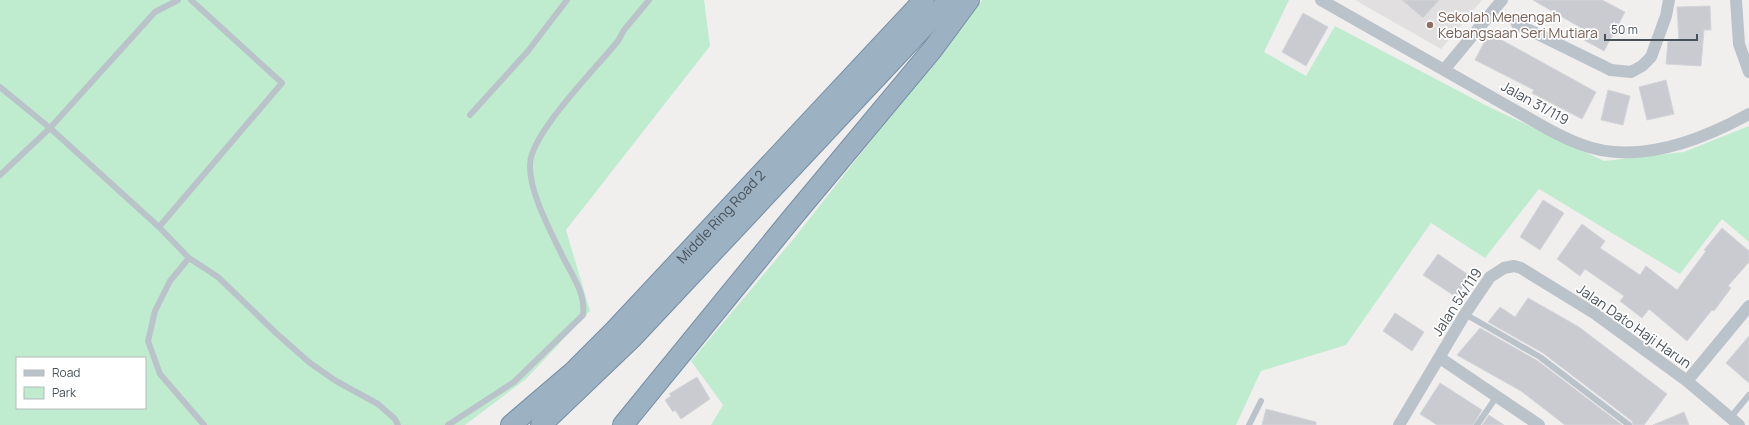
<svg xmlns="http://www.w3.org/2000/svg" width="1749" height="425" font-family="Manrope,sans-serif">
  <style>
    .education { fill: #e2dfe0 }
    .green { fill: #bfeccf; fill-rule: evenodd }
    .building { fill: #c9cbd1; stroke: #d3d5d9 }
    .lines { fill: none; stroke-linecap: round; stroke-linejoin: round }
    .trunk-casing { stroke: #748ea6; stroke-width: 22 }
    .service { stroke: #bbc3ca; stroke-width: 6 }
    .minor { stroke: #bbc3ca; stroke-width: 12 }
    .trunk { stroke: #9cb1c2; stroke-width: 20 }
    .education-dot { fill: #8d6e63; stroke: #fff; stroke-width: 1.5 }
    .labels { text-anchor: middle; stroke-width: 3.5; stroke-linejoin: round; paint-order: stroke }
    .education-label { font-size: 14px; fill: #785e54; stroke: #fff; text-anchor: start }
    .street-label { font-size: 14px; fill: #48525a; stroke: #fff }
  </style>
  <rect width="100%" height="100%" fill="#f1eeee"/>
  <path class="education" d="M1355 0H1482L1441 49Z"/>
  <path class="green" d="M0 0H704L710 46 566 230 590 311 526 379 465 425H0ZM17 358H145V408H17Z
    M982 0H1289L1264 52 1306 76 1335 26 1489 107 1604 161 1684 152 1749 126V242L1722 219 1680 274 1539 189 1485 258 1431 223 1346 345 1261 371 1236 425H711L723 405 691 361 795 237Z"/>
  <path class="building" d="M1402 0H1439L1423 18Z
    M1533 0H1602L1625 12 1604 51 1584 40 1588 32Z
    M1710 6 1711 30H1704L1701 66 1666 64 1668 41H1679L1677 7Z
    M1303 13 1328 27 1306 66 1282 52Z
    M1489 33 1596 92 1582 119 1532 93 1534 90 1475 60Z
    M1666 80 1674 114 1647 120 1639 87Z
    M1608 90 1630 96 1623 125 1601 120Z
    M1543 200 1564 213 1540 250 1520 237Z
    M1582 224 1605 241 1600 248 1640 275 1646 266 1677 290 1706 251 1704 250 1722 228 1749 251V262L1728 286 1731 288 1714 311 1712 310 1687 341 1649 309 1642 318 1620 301 1624 296 1585 269 1580 276 1557 259Z
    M1438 254 1470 276 1456 297 1423 275Z
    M1528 298 1579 327 1667 394 1644 425H1633L1632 421 1543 353 1488 322 1500 307 1515 317Z
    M1395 313 1424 332 1412 351 1383 331Z
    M1480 328 1538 361 1622 425H1565L1521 391 1457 355Z
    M1749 336V383L1726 363Z
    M697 377 710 399 681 419 675 410 673 412 665 400 671 396 669 394Z
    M1440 383 1482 410 1473 425H1437L1420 414Z
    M1266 409 1316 422V425H1262Z
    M1684 412 1689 425H1653Z
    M1489 415 1504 425H1482Z"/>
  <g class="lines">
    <g class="trunk-casing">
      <g id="trunk">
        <path id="s1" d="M511 425 574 371 614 331 924 0"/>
        <path d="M541 425 633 337 949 0"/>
        <path d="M623 425 792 218 932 50 969 0"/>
      </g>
    </g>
    <path class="service" d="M0 87 50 128 159 227 282 83 191 0
      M470 115 528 51 567 0
      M0 175 50 128 155 12 178 0
      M159 227 189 258 170 281 155 311 148 341 160 374 204 425
      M189 258 218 277 276 333 310 363 336 381 378 404 395 419 398 425
      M1465 314 1540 357 1629 425
      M1730 418 1749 395
      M448 425 514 382 583 315C586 293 571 274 562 255 550 230 529 192 530 164 531 133 597 67 618 41L624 30 649 0
      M1249 425 1261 401
      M1477 425 1497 396"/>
    <path class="minor" d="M1321 0 1546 128C1557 134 1568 140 1580 144 1635 166 1700 141 1749 114
      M1736 0 1739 44 1749 72
      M1517 24 1611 70 1631 72 1642 66 1651 57 1666 16 1669 0
      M1444 70 1502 0
      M1440 358 1539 425
      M1687 381 1749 306
      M1399 425 1465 314 1490 277 1504 268 1514 266 1521 268 1594 313 1687 381 1739 425"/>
    <use href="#trunk" class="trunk"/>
  </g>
  <circle class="education-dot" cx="1430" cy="25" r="4"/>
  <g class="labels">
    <g class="education-label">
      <text x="1438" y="22">Sekolah Menengah<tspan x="1438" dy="16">Kebangsaan Seri Mutiara</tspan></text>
    </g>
    <g class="street-label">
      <text transform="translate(1535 103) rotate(29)" y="5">Jalan 31/119</text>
      <text dy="5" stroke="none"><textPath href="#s1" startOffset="296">Middle Ring Road 2</textPath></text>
      <text transform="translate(1457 302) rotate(-57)" y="5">Jalan 54/119</text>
      <text transform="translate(1634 326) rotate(35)" y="5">Jalan Dato Haji Harun</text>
    </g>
  </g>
  <rect x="16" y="357" width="130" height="52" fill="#ffffff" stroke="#b6babd"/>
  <rect x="24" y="370" width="20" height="6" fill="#bbc3ca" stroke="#b6babd"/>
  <text x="52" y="377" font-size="12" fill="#48525a">Road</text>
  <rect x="24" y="387" width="20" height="12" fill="#bfeccf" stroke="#b6babd"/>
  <text x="52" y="397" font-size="12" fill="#48525a">Park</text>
  <path d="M1605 34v6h92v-6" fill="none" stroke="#48525a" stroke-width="2"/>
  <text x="1611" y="34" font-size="12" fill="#48525a" stroke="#ffffff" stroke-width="3" paint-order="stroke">50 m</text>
</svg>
